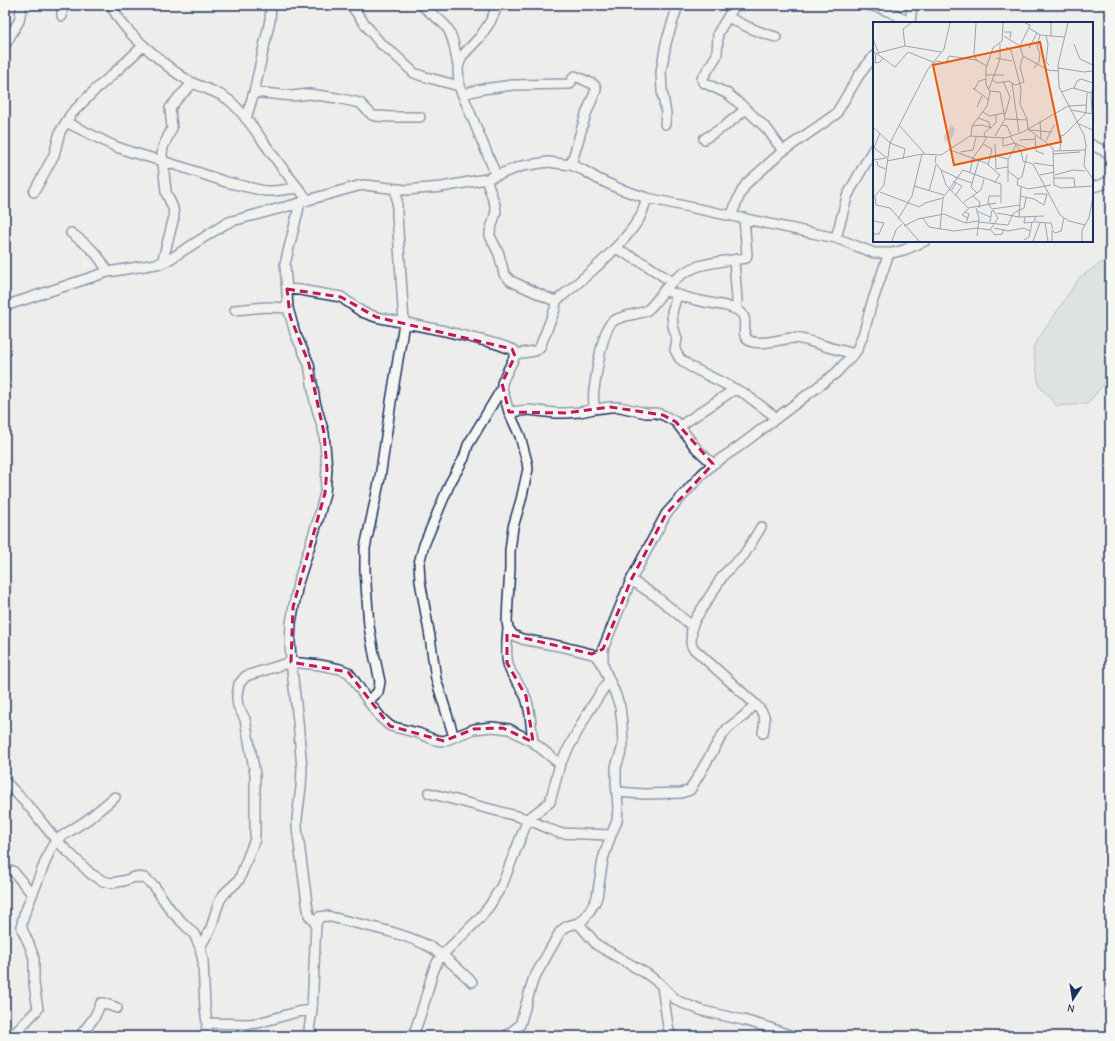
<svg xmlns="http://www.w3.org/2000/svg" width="1115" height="1041" font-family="'Comic Neue',sans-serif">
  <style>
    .green { fill: #ced2d7; stroke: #74809a }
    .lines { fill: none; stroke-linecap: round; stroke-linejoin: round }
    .minor-casing { stroke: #1b2f5e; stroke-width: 12 }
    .minor { stroke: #f6f6f2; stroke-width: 9 }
    .marked { fill: none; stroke: #c2185b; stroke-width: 3; stroke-dasharray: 8 5; stroke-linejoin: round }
    .inset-road { fill: none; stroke: #99a2b3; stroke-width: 1 }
    .view { fill: #e8590c; fill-opacity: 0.15; stroke: #e8590c; stroke-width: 2 }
    .inset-edge { fill: none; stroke: #1b2f5e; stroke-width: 2 }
  </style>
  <rect width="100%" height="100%" fill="#edeeec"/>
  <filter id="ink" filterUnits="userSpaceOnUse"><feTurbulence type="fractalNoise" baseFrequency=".025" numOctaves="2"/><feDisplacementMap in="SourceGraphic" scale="8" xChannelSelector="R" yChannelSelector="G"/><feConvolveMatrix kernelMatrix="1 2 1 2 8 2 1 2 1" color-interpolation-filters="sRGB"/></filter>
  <g filter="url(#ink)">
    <path class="green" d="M1110 257V377L1087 404 1057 406 1039 386 1033 347 1080 277Z"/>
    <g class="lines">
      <g class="minor-casing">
        <path id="minor" d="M62 5V16
          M111 5C121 27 139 42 157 57 167 66 177 74 189 81 202 88 218 91 230 101 243 112 255 130 265 144 278 163 293 182 308 200
          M351 5 361 19 380 43 394 54 414 73 422 76 459 86
          M422 5C428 12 437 17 444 24 454 35 455 52 458 66
          M869 5C883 9 897 13 908 23
          M728 17C744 26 757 32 776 37
          M910 23 912 5
          M5 45 19 21 22 5
          M254 92 292 96 309 94 337 98 360 103 372 115 375 116 393 117H420
          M462 94 483 89 513 85 570 84 573 78 575 76 593 84 596 87V90L586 114 571 165
          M246 119 254 92 270 20 271 5
          M66 122 114 146 131 152 182 167 226 182 265 191H274L298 188
          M665 124 666 113 662 91 661 72 666 43 678 5
          M704 139 725 126 746 109
          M1092 145 1110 154
          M783 151 836 114 859 75 874 56
          M496 175 459 86 458 67 462 56 480 37 490 22 498 5
          M486 179 495 205 496 212 490 232V236L499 254 504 274 511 281 550 299 556 301
          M1092 187 1101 185 1110 180
          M34 192 54 155 60 132 71 114 96 89 112 75 143 46
          M300 203 285 264 288 308 295 333 309 364 315 402 324 433 327 469 325 493 318 520 298 583 291 623 290 642 291 662 298 721 302 769 301 787 297 818V828L307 903 309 915 316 924
          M731 216C736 205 739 193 747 183L783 151 768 130 746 109 728 94 703 82 702 79 717 55 718 33 735 5
          M71 233C89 246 97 252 108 272
          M836 238 847 197 852 187 874 148
          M615 248 645 264 672 282
          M734 260 737 300V309
          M162 263 174 217 173 208 166 192 162 154 163 147 172 128 170 108 178 98 193 83
          M287 289 300 290 341 297 362 312 376 317 445 331 497 344 514 350 515 356 505 376 502 383V388L509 412 520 436 527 462 528 469 521 500 513 527 510 551V569L508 599 507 622 508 628 513 635 522 639 564 647 592 654 596 656 603 666
          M664 290C677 295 690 299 705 302 715 304 728 305 737 310 753 318 737 335 750 341 761 346 780 339 792 338 803 338 815 343 825 346 834 349 844 351 854 354
          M677 295 672 312 673 326 677 339 675 350 680 359 691 367 745 394 777 418
          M5 306 95 276 108 272 162 263 170 259 225 224 232 221 300 203 308 200 358 186 365 185 406 190 442 187 486 179 522 166 548 162 571 165 583 170 598 179 620 189 647 198 836 238 874 253H892L904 250 925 241
          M235 310 266 307 288 308
          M515 354 535 351 540 347 555 309 556 301C584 278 620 249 639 219 643 213 644 205 647 198
          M594 409C594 402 593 396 594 390 596 376 602 329 613 321 622 315 636 315 646 311 656 304 661 292 671 283 694 261 716 263 746 258L747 255 744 218
          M509 412 529 410 555 413H566L580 412 594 409 610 407H620L646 413H656L663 415 676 422 696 448 713 464
          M680 426 735 389
          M631 580 657 597 692 626 691 644 693 648 755 704C766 715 766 718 763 733
          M692 626 696 618 724 574 744 555 761 527
          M508 628C507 644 504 660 512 674 517 682 523 690 526 698 531 712 531 727 533 742
          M368 701 378 692 380 682 373 649 369 626 365 570V548L380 478 391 402 404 323 397 215V200L395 189
          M454 737 436 679 430 637 420 581 419 563 424 545 442 502 450 483 464 458 468 445 502 388
          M5 781 32 810 56 840 91 874 103 881 112 883 123 881 135 877 144 878 154 886 172 912 194 934 200 947 203 961 205 1008 207 1023 206 1036
          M617 792 644 794 681 793 690 790 721 737 728 728 744 716 755 704
          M429 793 528 819 549 829 559 833 611 835
          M13 871 32 894
          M578 923 597 945 647 974 659 983 674 998 680 1002 703 1011 743 1020 764 1026 792 1036
          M200 947 211 928 216 911 220 900 224 894 239 880 255 839V774L245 719 238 706 237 699V695L239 684 246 676 291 662 320 665 340 669 348 672 352 677 368 701 381 718 390 726 418 733 435 740 444 741 474 729 492 727 509 729 533 742 560 764
          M662 986 668 1026 671 1036
          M207 1023 248 1024 258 1023 297 1012 312 1010
          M12 1036 38 1009 34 984V958L29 944 22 929V923L24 915 50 850 56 840 87 820 115 797
          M80 1036 94 1018 101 1003H103L117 1008
          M314 1036 309 1030 312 1010 316 924 319 917 326 916 331 917C362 925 402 932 430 947 446 956 459 970 472 982
          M413 1036C418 1022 423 1008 427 993 431 980 433 966 442 955L479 919 490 905 502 885 528 819 550 802 560 764 587 714 609 680
          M506 1036 520 1025 533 980 560 932 567 926 578 923 582 921 587 915 595 902 597 897 603 859 611 835 617 821 618 808 616 781V767L623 746 622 723 620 707 615 693 604 668 603 661V649L631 580 666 514 702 474 713 464 737 448 836 373 857 350 864 332 871 306 889 253"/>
      </g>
      <use href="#minor" class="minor"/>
    </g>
  </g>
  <path d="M0 0H1115V1041H0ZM287 289 341 297 376 317 512 349 515 356 502 383 509 412 566 413 610 407 663 415 676 422 713 464 666 514 631 580 603 649 592 654 507 634V663L526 696 533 742 503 728 474 729 444 741 390 726 348 672 291 662 293 607 325 493 327 469 324 433 309 364 290 316Z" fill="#edeeec" fill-opacity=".55" fill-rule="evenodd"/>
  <path class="marked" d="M287 289 341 297 376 317 512 349 515 356 502 383 509 412 566 413 610 407 663 415 676 422 713 464 666 514 631 580 603 649 592 654 507 634V663L526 696 533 742 503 728 474 729 444 741 390 726 348 672 291 662 293 607 325 493 327 469 324 433 309 364 290 316Z"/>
  <g transform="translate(873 22)">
    <rect width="220" height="220" fill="#edeeec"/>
    <path d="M79 103 82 108 79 116 72 120 71 114Z" fill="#ced2d7"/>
    <path class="inset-road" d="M38 1 30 7 32 24 68 30M103 1 101 32 104 39M152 1 157 3 147 24 150 34 175 48 185 49M178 1V14M195 1 185 43 186 65 211 113 213 123 211 144 220 157M156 6 167 13 191 15M131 10H138L137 16M173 13 175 22 173 40 176 43M131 14 147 24M0 17 6 32M201 22 207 37 220 43M133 25 138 28 143 47 148 67 147 82 154 97 155 107M156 26 164 11M0 29 22 45 35 30 60 40M3 31 2 41 7 40 10 36M5 31 32 24M123 36 139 39M59 43 64 39 73 41 76 34 103 38 114 44M161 46 166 40 167 32 164 24 167 13M185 46 211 50 220 49M113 53H131M119 58 124 61 136 59 142 63 151 60 147 45 150 34M130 59 137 75 132 93M139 61 146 110M100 66 116 78M201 66 204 59 208 57 220 61M116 67 127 37V22M101 68 106 59 113 57M117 69 127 70 132 97 155 98M188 70 200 66 218 71M195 84 213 83M104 85 109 74M198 88 220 92M110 90 116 94 131 91M219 92 218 72 220 65M105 96 116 100 117 106M167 99 168 116M206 102 220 108M26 103 52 132M129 103 134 104 138 113M99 104 109 103 119 106M0 105 17 121 32 127 30 137M155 107 180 126 181 163M156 108 179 110M98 114 99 104 114 84 117 70 113 62V46L120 26 129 19 130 1M114 114 110 122 119 127 115 143M122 114 132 97M162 114 163 129 171 132M112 115 111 111 123 101V93M130 116V124L142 121M146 118 162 117M173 119 181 103M142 121 155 127 162 126M122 122 123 146M143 123 148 129 150 139 160 142 187 193 196 199 212 203M0 125 14 136M1 126 7 111M77 128 113 141 127 153 121 161M181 129 213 128M187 129 188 114 191 113 213 91 214 71M87 130 100 128 103 115M180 132 207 130M63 134 62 140 68 148 83 155M123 134 135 137M0 138 13 136M4 139 5 144 13 147M14 139 49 132 68 133 97 114 132 116 150 110 195 84M161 141 181 144M122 147 135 145M68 148 73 163 95 186 123 181M135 149 145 157 144 163 155 167 178 163M97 150 100 136 110 122M167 153 182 150M182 153 200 148 212 149M82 155 99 161M181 156H201L202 165M145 157 149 155 154 133M135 160V138L143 123 137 114M181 163 188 166 220 164M41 164 71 173M148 164 146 195 171 194M56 169 63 143M78 169 83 161 80 159M7 170 46 185 52 181 70 176M104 171 98 165 106 138M161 172H174M82 174 89 164 83 161M100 174 107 180 106 186M127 174H116L115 181 119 187 147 183M147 174 161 177 171 183 174 172M2 175 3 183 17 186 46 219M0 176 11 163 17 121 55 47 71 27 77 1M91 180 108 168 111 157M103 186 106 196 104 214M147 188 151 186 153 176M104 189 117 195M92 190 96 192 93 201M124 191 146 195M152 195 151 201 161 200 163 194M50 196 56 205 81 209 104 206 117 208 125 196 120 188M95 196 89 193 96 186M25 197 39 174 49 132M0 199 11 201 6 212H0M105 200 135 203 140 192 147 187M117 200 119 188M162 200 178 201 180 207M172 201 175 219M31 204 45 197 71 192 92 201 105 199M121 206 135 209 151 206 157 209M67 207 70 176 90 148 128 162V181M118 208 122 213 129 212 131 207M151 218 156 215 159 200M19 219 23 208 29 202M160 219 167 201M179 219V208L182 211 188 209 191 196M209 219V208L216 196 220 174"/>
    <path class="view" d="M167 20 188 120 81 143 60 43Z"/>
    <rect width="220" height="220" class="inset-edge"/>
  </g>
  <rect width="1115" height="1041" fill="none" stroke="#f6f6f2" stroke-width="20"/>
  <rect x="10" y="10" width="1095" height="1021" fill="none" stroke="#1b2f5e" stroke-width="1.5" filter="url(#ink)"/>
  <g transform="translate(1073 999) rotate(192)" stroke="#f6f6f2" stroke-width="3" paint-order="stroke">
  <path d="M0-3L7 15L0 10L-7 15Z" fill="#1b2f5e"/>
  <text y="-6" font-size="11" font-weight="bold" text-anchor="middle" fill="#1b2f5e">N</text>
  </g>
</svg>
